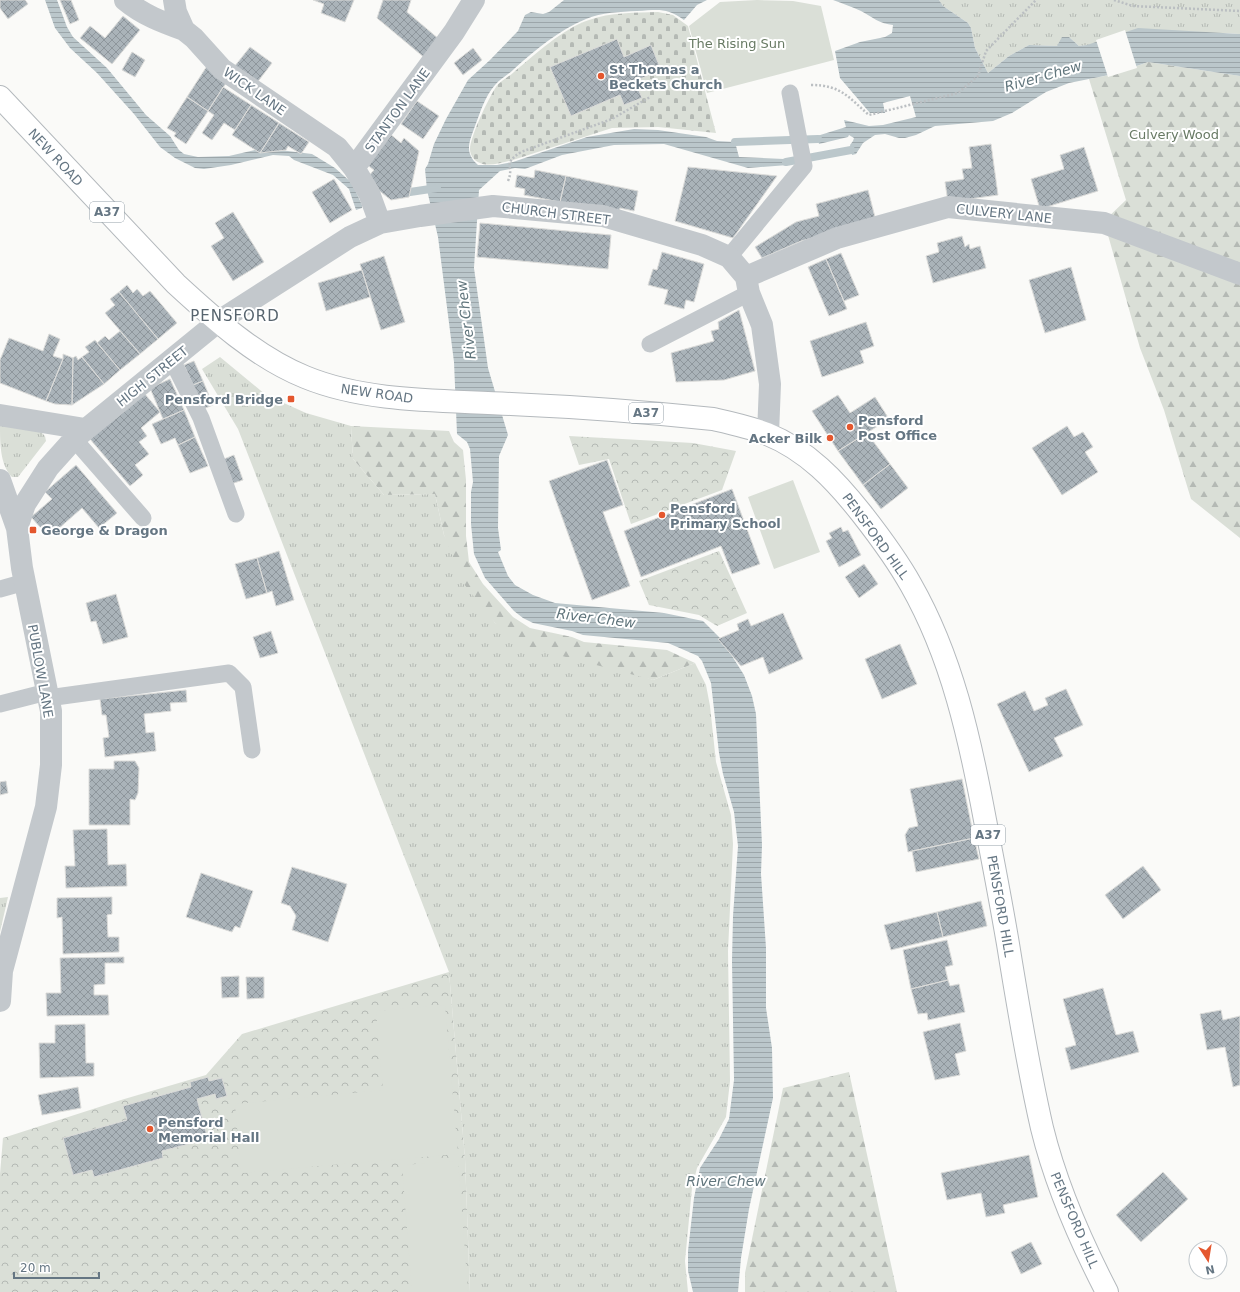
<svg xmlns="http://www.w3.org/2000/svg" width="1240" height="1292" font-family="'DejaVu Sans',sans-serif">
  <style>
    .grass { fill: url(#grass-tufts) }
    .forest { fill: url(#forest-firs) }
    .cemetery { fill: url(#cemetery-stones) }
    .park { fill: url(#park-crowns) }
    .garden { fill: #dadfd7 }
    .water { fill: url(#water-rules) }
    .pier { fill: #fafaf8 }
    .lines { fill: none; stroke-linecap: round; stroke-linejoin: round }
    .stream { stroke: #bbc7cb; stroke-width: 8 }
    .building { fill: url(#building-cross-hatch); stroke: #dcdcda }
    .highway-casing { stroke: #b4b9bd; stroke-width: 24 }
    .path { stroke: #bbbfc2; stroke-width: 2.5; stroke-dasharray: 2 2; stroke-linecap: butt }
    .lane { stroke: #c3c8cc; stroke-width: 17 }
    .street { stroke: #c3c8cc; stroke-width: 22 }
    .highway { stroke: #fff; stroke-width: 22 }
    .poi-dot { fill: #e4572e; stroke: #fff; stroke-width: 1.5 }
    .labels { text-anchor: middle; stroke-width: 4; stroke-linejoin: round; paint-order: stroke }
    .shield { fill: #fff; stroke: #939fa8; stroke-width: 1 }
    .shield-label { font-size: 12px; font-weight: bold; fill: #657683 }
    .park-label { font-size: 13px; fill: #687a64; stroke: #fff }
    .poi-label { font-size: 13px; font-weight: bold; fill: #657683; stroke: #fff; text-anchor: start }
    .street-label { font-size: 13px; fill: #657683; stroke: #fff }
    .water-label { font-size: 14px; font-style: italic; fill: #60757c; stroke: #fff }
    .quarter-label { font-size: 15px; letter-spacing: 1px; fill: #57646e; stroke: #fff }
  </style>
  <defs>
    <pattern id="grass-tufts" width="24" height="20" patternUnits="userSpaceOnUse"><rect width="24" height="20" fill="#dadfd7"/><path d="M3 7l-1-3M5 7V3M7 7l1-3M15 17l-1-3M17 17v-4M19 17l1-3" fill="none" stroke="#b4b9b4"/></pattern>
    <pattern id="forest-firs" width="22" height="20" patternUnits="userSpaceOnUse"><rect width="22" height="20" fill="#dadfd7"/><path d="M5 1l3.5 6h-7zM16 11l3.5 6h-7z" fill="#b4b9b4"/></pattern>
    <pattern id="cemetery-stones" width="16" height="16" patternUnits="userSpaceOnUse"><rect width="16" height="16" fill="#dadfd7"/><path d="M2 7V4a2 2 0 0 1 4 0v3zM10 15v-3a2 2 0 0 1 4 0v3z" fill="#b4b9b4"/></pattern>
    <pattern id="park-crowns" width="20" height="18" patternUnits="userSpaceOnUse"><rect width="20" height="18" fill="#dadfd7"/><path d="M2 6a3 3 0 1 1 6 0M12 15a3 3 0 1 1 6 0" fill="none" stroke="#b4b9b4"/></pattern>
    <pattern id="water-rules" width="6" height="5" patternUnits="userSpaceOnUse"><rect width="6" height="5" fill="#bbc7cb"/><path d="M0 2.5h6" fill="none" stroke="#9ca6aa"/></pattern>
    <pattern id="building-cross-hatch" width="8" height="8" patternUnits="userSpaceOnUse"><rect width="8" height="8" fill="#aab3b9"/><path d="M0 0l8 8M0 8l8-8" fill="none" stroke="#8e969c"/></pattern>
  </defs>
  <rect width="100%" height="100%" fill="#fafaf8"/>
  <path class="grass" d="M939 0H1240V34L1226 33 1079 46 1069 37 1057 46 1029 45 1009 56 988 73 975 48 971 28 968 23 943 6Z
    M220 357 266 395 306 413 351 426 353 459 384 495 435 494 444 535 495 623 653 680 695 663 706 685 710 706 716 762 731 815 733 844 728 951 730 1081 726 1117 697 1168 692 1188 685 1261 688 1292H470L465 1159 449 972 238 429 202 369Z
    M0 425 40 431 45 436 46 441 18 477H12C0 465 0 443 0 425Z
    M8 897 0 932V898Z"/>
  <path class="forest" d="M1148 62 1240 76V538L1191 499 1164 410 1140 348 1104 221 1126 200 1089 79 1115 74Z
    M351 426 449 431 454 442 463 450 466 480V536L469 562 483 584 513 617 530 628 572 637 584 642 667 650 695 663 653 680 528 647 495 623 464 584 444 535 435 494 384 495 353 459Z
    M849 1072 897 1292H745V1273L783 1088Z"/>
  <path class="cemetery" d="M658 12 673 15 688 26 716 133 658 127 612 128 513 160C503 162 489 167 480 163 474 161 470 155 470 149 470 137 489 97 496 87 500 81 509 77 514 72 536 54 562 29 589 20 610 12 636 13 658 12Z"/>
  <path class="park" d="M569 436 693 443 736 451 722 490 631 524 609 459 579 465Z
    M719 551 747 613 717 626 699 615 649 605 639 581Z
    M449 972 465 1159 470 1292H0V1174L3 1138 121 1100 206 1075 242 1034Z"/>
  <path class="garden" d="M757 0 793 1 821 6 834 60 707 93 689 26 720 2Z
    M793 480 820 552 774 569 748 497Z
    M445 1005 458 1154 241 1173 235 1104 383 1090 376 1011Z
    M458 1161 468 1292H412L402 1165Z"/>
  <path class="water" d="M45 0H57L67 27 73 37 107 68 146 115 170 136 179 150 184 154 198 157 229 156 264 148 312 154 335 168 352 183 362 205V208L356 210 349 189 333 175 294 160 289 156 273 155 231 165 204 169 195 168 175 158 160 147 134 114 97 73 70 48 55 28Z
    M564 0H707L697 5 684 20C666 7 658 10 637 11 620 12 602 12 586 19 559 30 535 50 514 69 508 75 500 79 495 85 485 96 480 113 475 126 469 143 464 152 478 165H497L513 162 587 137 634 129 658 130 706 137 717 141 735 142 739 157 784 159 788 165 748 168 664 144 614 145 562 155 525 169 515 168 500 171 479 190 474 268 488 368 508 435 499 456 498 528 501 550 498 552 508 576 515 585 533 595 555 603 664 613 703 621 727 645 732 656 744 675 752 696 756 714 762 845 761 874 766 948V1008L772 1048 773 1098 749 1209 741 1258 738 1292H693L688 1271V1251L694 1198 700 1168 719 1139 729 1119 734 1080 732 961 733 916 738 846 734 812 723 774 719 753 711 683 702 661 698 656 668 643 583 635 572 631 533 623 523 618 514 611 485 578 474 554 471 524V492L473 482 470 449 467 442 457 434 454 362 438 237 427 190 425 169 428 164 434 144 446 119 468 80 490 60 518 31 525 15 531 12 543 14 549 12Z
    M833 0H939L943 6 968 23 971 28 975 48 988 73 1009 56 1029 45 1057 46 1062 37H1069L1079 46 1087 45 1138 28 1240 34V76L1148 62 1114 74 1069 83 1046 92 1012 113 993 121 935 126 916 135 905 138H899L885 134 875 135 863 143 856 154 852 155 850 145 853 141 854 138 849 135 848 137 819 144 817 136 846 127 844 120 869 126 883 125 916 117 910 96 883 103 885 113H870L840 78 835 51 860 42 885 37 892 33 893 25C880 24 872 17 861 11 852 7 842 3 833 0Z"/>
  <path class="pier" d="M1125 30 1137 68 1108 77 1096 40Z"/>
  <g class="lines">
    <path class="stream" d="M735 142 818 139
      M786 162 851 150
      M410 192 437 188"/>
  </g>
  <path class="building" d="M0 0H25L28 4 8 19 0 8Z
    M60 0H71L79 20 70 24Z
    M313 0H354L345 22 321 13 324 4Z
    M383 0H411L407 12 440 40 426 59 377 18Z
    M123 16 140 30 112 64 80 38 90 26 105 38Z
    M617 39 624 57 651 45 661 70 635 81 642 98 624 105 620 95 571 116 550 67Z
    M250 47 272 63 256 84 234 67Z
    M473 48 482 60 463 75 454 63Z
    M132 52 145 60 135 77 122 70Z
    M207 66 228 80 208 111 187 97Z
    M223 87 251 105 235 130 224 123 212 140 202 133 214 115 208 111Z
    M187 97 208 111 186 144 174 136 176 133 167 128Z
    M417 101 439 116 423 139 401 124Z
    M251 105 279 123 260 153 232 135Z
    M279 123 309 142 301 154 288 146 286 150 260 153Z
    M390 134 401 143 404 138 419 151 409 197 391 200 372 185 367 178 374 170 366 164Z
    M991 144 998 195 948 202 945 182 964 179 962 169 972 168 969 147Z
    M1084 147 1098 191 1040 209 1031 179 1064 169 1060 155Z
    M688 167 777 176 733 238 675 221Z
    M535 170 566 176 560 202 524 195 525 189 515 187 517 175 534 178Z
    M566 176 638 191 634 211 620 208 618 215 560 202Z
    M334 179 352 210 330 223 312 192Z
    M868 190 876 221 801 241 762 258 755 247 796 222 819 216 816 204Z
    M233 212 264 262 233 281 211 246 224 238 215 223Z
    M480 223 611 235 608 269 477 257Z
    M962 236 965 247 969 244 970 249 980 246 986 268 933 283 926 256 939 252 937 243Z
    M662 252 704 264 694 302 686 300 684 309 664 304 668 290 648 285 653 269 657 270Z
    M841 253 859 295 844 301 826 259Z
    M384 256 405 322 381 330 360 264Z
    M826 259 847 309 829 316 808 267Z
    M1071 267 1086 320 1045 333 1029 280Z
    M362 270 370 297 326 311 318 283Z
    M127 285 133 293 137 289 143 296 150 291 177 323 158 339 119 292Z
    M119 292 158 339 140 354 105 313 115 305 110 299Z
    M739 310 755 371 724 380 676 382 671 353 714 341 711 331 719 329 718 322Z
    M866 322 874 346 860 351 864 363 822 377 810 341Z
    M120 331 140 354 120 370 97 343 105 336 109 340Z
    M49 334 60 339 53 356 63 359 46 401 0 383V360L9 338 43 351Z
    M95 340 120 370 104 384 82 357 89 352 85 347Z
    M63 354 73 358 72 405 55 404 46 401 63 359Z
    M76 356 78 360 82 357 104 384 72 405 73 358Z
    M194 361 203 381 193 385 184 365Z
    M170 379 184 410 163 419 150 388Z
    M203 381 213 405 203 409 193 385Z
    M144 393 160 412 141 428 147 436 139 442 149 454 135 465 143 475 130 486 90 439Z
    M838 395 850 413 875 397 889 419 838 451 812 411Z
    M184 410 195 437 178 445 175 438 161 444 152 424Z
    M1067 426 1074 437 1083 432 1093 447 1085 452 1098 472 1062 495 1032 448Z
    M867 433 890 464 863 485 838 451Z
    M195 437 208 466 190 473 178 445Z
    M234 455 243 480 228 485 219 461Z
    M607 460 623 505 603 512 630 586 592 600 549 481Z
    M890 464 908 488 881 509 863 485Z
    M76 465 117 513 99 528 82 508 49 537 31 517 52 499 45 492Z
    M732 489 760 564 732 574 721 546 641 577 624 531Z
    M841 527 843 532 848 530 861 555 839 567 826 541 832 538 829 533Z
    M279 551 294 600 276 606 272 591 267 593 257 558Z
    M257 558 267 593 246 599 235 564Z
    M864 564 878 584 859 598 845 577Z
    M116 594 128 637 103 644 96 621 91 622 86 603Z
    M783 613 803 659 769 674 763 657 741 666 718 639 739 630 737 624 748 619 751 626Z
    M271 631 278 653 260 658 253 637Z
    M900 644 917 684 882 699 865 659Z
    M1066 689 1083 725 1054 738 1063 756 1029 772 997 704 1025 691 1034 711 1048 705 1045 698Z
    M186 690 187 702 170 703 171 711 144 714 146 733 154 732 156 751 105 757 103 738 109 737 106 715H102L100 699Z
    M114 761H135L139 768 138 793 135 800 130 799V825H89V769H114Z
    M962 779 974 838 908 852 905 835 909 828 918 826 910 789Z
    M6 781 8 793 0 795V782Z
    M107 829 108 865 126 864 127 886 66 888 65 866H75L73 830Z
    M974 838 979 859 916 872 912 851Z
    M1143 866 1161 890 1123 919 1105 895Z
    M292 867 347 884 328 942 292 930 296 916 290 906 281 903Z
    M201 873 253 891 240 928 235 926 232 932 186 917Z
    M112 897V914L107 915 108 937H119V952L63 954 62 917 57 918V898Z
    M981 901 987 926 943 937 937 912Z
    M937 912 943 937 891 950 884 925Z
    M947 940 953 965 945 967 948 980 911 989 903 950Z
    M124 957V963H105V984L94 985V995H108L109 1015 47 1016 46 993H61L60 958Z
    M239 976V997L222 998 221 977Z
    M246 977H264V998L247 999Z
    M948 980 950 986 959 984 965 1012 928 1020 927 1013 918 1014 911 989Z
    M1103 988 1116 1035 1133 1031 1139 1052 1071 1070 1065 1048 1076 1045 1063 999Z
    M1221 1010 1223 1020 1240 1016V1085L1233 1087 1225 1047 1207 1050 1200 1014Z
    M960 1023 966 1051 955 1054 960 1075 935 1080 923 1032Z
    M85 1024 86 1063H94V1076L40 1078 39 1043H55V1025Z
    M208 1077 209 1081 222 1078 227 1096 216 1099 215 1094 197 1099 208 1139 162 1151 163 1158 94 1177 92 1170 73 1175 63 1138 127 1120 123 1106 191 1087 190 1082Z
    M78 1087 81 1108 42 1115 38 1095Z
    M1029 1155 1038 1197 1003 1205 1005 1213 986 1217 981 1193 947 1200 941 1173Z
    M1163 1172 1188 1199 1141 1242 1116 1215Z
    M1031 1242 1042 1264 1021 1274 1011 1252Z"/>
  <g class="lines">
    <g class="highway-casing">
      <path id="highway" d="M0 97 176 284C214 319 256 357 305 377 368 403 444 400 511 404 579 407 646 412 713 419 731 423 750 427 767 434 807 450 836 481 862 514 880 537 897 560 911 585 952 657 970 739 985 820 993 861 1001 903 1008 944 1018 1006 1028 1067 1042 1128 1056 1185 1080 1240 1107 1292"/>
    </g>
    <path class="path" d="M1114 0 1133 6 1240 11
      M811 85C841 85 848 97 869 115L958 93 978 76 986 51 1036 0
      M508 181C515 165 501 165 521 152L612 119 650 97"/>
    <path class="lane" d="M729 257 804 166 790 93
      M650 344 749 293
      M172 360 201 418 236 514
      M74 439 143 518
      M0 589 25 582
      M48 698 229 673 243 687 252 750
      M0 704 47 692"/>
    <path class="street" d="M125 0C143 15 162 22 184 30
      M174 0 176 12 184 30 194 38 222 69 337 147 354 168
      M380 223 369 193 354 168 454 32 474 0
      M746 277 837 238 948 207 1104 223 1240 274
      M0 415 85 429
      M0 480 17 528
      M0 1001 2 971 46 807 51 765V711L22 568 17 528 25 504 48 468 74 439 219 321 350 237 380 223 420 216 493 206 603 216 702 245 729 257 746 277 749 293 762 325 770 384 768 434"/>
    <use href="#highway" class="highway"/>
  </g>
  <g class="poi-dot">
    <circle cx="601" cy="76" r="4"/>
    <rect x="287" y="395" width="8" height="8" rx="2"/>
    <circle cx="850" cy="427" r="4"/>
    <circle cx="830" cy="438" r="4"/>
    <circle cx="662" cy="515" r="4"/>
    <rect x="29" y="526" width="8" height="8" rx="2"/>
    <circle cx="150" cy="1129" r="4"/>
  </g>
  <g class="labels">
    <g class="shield">
      <rect x="90" y="202" width="34" height="20" rx="3"/>
      <rect x="629" y="403" width="34" height="20" rx="3"/>
      <rect x="971" y="825" width="34" height="20" rx="3"/>
    </g>
    <g class="shield-label">
      <text x="107" y="216">A37</text>
      <text x="646" y="417">A37</text>
      <text x="988" y="839">A37</text>
    </g>
    <g class="park-label">
      <text x="737" y="48">The Rising Sun</text>
      <text x="1174" y="139">Culvery Wood</text>
    </g>
    <g class="poi-label">
      <text x="609" y="74">St Thomas a<tspan x="609" dy="15">Beckets Church</tspan></text>
      <text x="283" y="404" text-anchor="end">Pensford Bridge</text>
      <text x="858" y="425">Pensford<tspan x="858" dy="15">Post Office</tspan></text>
      <text x="822" y="443" text-anchor="end">Acker Bilk</text>
      <text x="670" y="513">Pensford<tspan x="670" dy="15">Primary School</tspan></text>
      <text x="41" y="535">George &amp; Dragon</text>
      <text x="158" y="1127">Pensford<tspan x="158" dy="15">Memorial Hall</tspan></text>
    </g>
    <g class="street-label">
      <text transform="translate(255 91) rotate(35)" y="5">WICK LANE</text>
      <text transform="translate(397 110) rotate(-54)" y="5">STANTON LANE</text>
      <text transform="translate(56 157) rotate(47)" y="5">NEW ROAD</text>
      <text transform="translate(556 213) rotate(7)" y="5">CHURCH STREET</text>
      <text transform="translate(1004 213) rotate(6)" y="5">CULVERY LANE</text>
      <text transform="translate(152 376) rotate(-39)" y="5">HIGH STREET</text>
      <text transform="translate(377 393) rotate(8)" y="5">NEW ROAD</text>
      <text transform="translate(876 536) rotate(54)" y="5">PENSFORD HILL</text>
      <text transform="translate(41 671) rotate(80)" y="5">PUBLOW LANE</text>
      <text transform="translate(1001 906) rotate(80)" y="5">PENSFORD HILL</text>
      <text transform="translate(1075 1220) rotate(67)" y="5">PENSFORD HILL</text>
    </g>
    <g class="water-label">
      <text transform="translate(1043 76) rotate(-16)" y="5">River Chew</text>
      <text transform="translate(466 320) rotate(-97)" y="5">River Chew</text>
      <text transform="translate(596 618) rotate(7)" y="5">River Chew</text>
      <text x="726" y="1186">River Chew</text>
    </g>
    <g class="quarter-label">
      <text x="235" y="321">PENSFORD</text>
    </g>
  </g>
  <g transform="translate(1208 1260) rotate(168)"><circle r="19" fill="#ffffff" stroke="#c1c8cd"/>
  <path d="M0-3L7 15L0 10L-7 15Z" fill="#e4572e"/>
  <text y="-6" font-size="11" font-weight="bold" text-anchor="middle" fill="#657683">N</text>
  </g>
  <path d="M14 1272v6h85v-6" fill="none" stroke="#657683" stroke-width="2"/>
  <text x="20" y="1272" font-size="12" fill="#657683" stroke="#ffffff" stroke-width="3" paint-order="stroke">20 m</text>
</svg>
